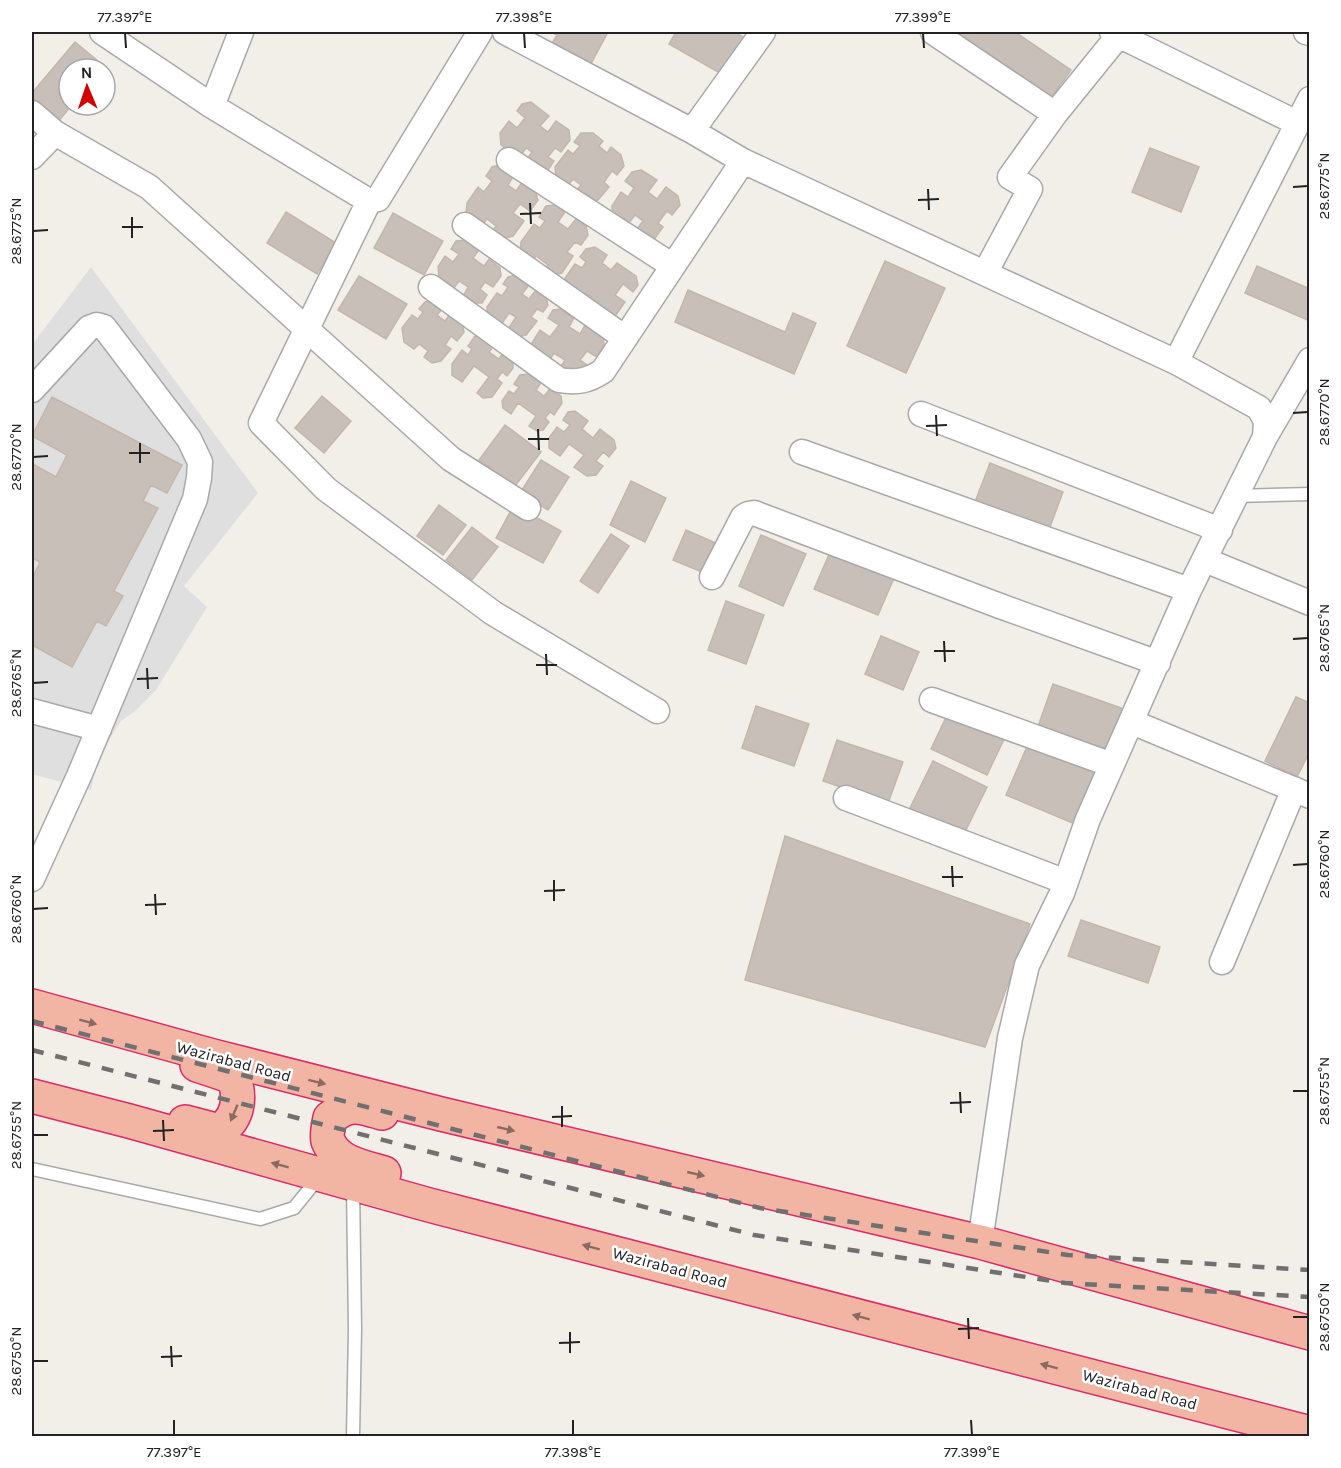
<svg xmlns="http://www.w3.org/2000/svg" width="1341" height="1468" font-family="Karla,sans-serif">
  <style>
    .residential { fill: #e0dfdf }
    .building { fill: #c7bfb8; stroke: #c4b6ab; stroke-width: 1.5 }
    .lines { fill: none; stroke-linecap: round; stroke-linejoin: round }
    .service-casing { stroke: #a9a9a9; stroke-width: 15 }
    .minor-casing { stroke: #a9a9a9; stroke-width: 27 }
    .trunk-casing { stroke: #dc2a67; stroke-width: 36 }
    .service { stroke: #fff; stroke-width: 12 }
    .minor { stroke: #fff; stroke-width: 24 }
    .trunk { stroke: #f2b4a3; stroke-width: 33 }
    .rail { stroke: #707070; stroke-width: 4.5; stroke-dasharray: 12 12; stroke-linecap: butt }
    .oneway { fill: #8a6b62 }
    .ticks { fill: none; stroke: #222; stroke-width: 2 }
    .labels { text-anchor: middle; stroke-width: 5; stroke-linejoin: round; paint-order: stroke }
    .street-label { font-size: 16px; fill: #222; stroke: #fff }
    .neatline { fill: none; stroke: #222; stroke-width: 2 }
    .ticks-label { font-size: 15px; text-anchor: middle; fill: #222 }
  </style>
  <rect width="100%" height="100%" fill="#f2efe9"/>
  <path class="residential" d="M91 267 258 493 184 586 207 607 156 690 135 711 121 721 97 759 91 790 32 774V345Z"/>
  <path class="building" d="M551 32H608L587 71 548 50 557 35Z
    M676 32H734L747 39 725 76 669 44Z
    M949 32H1015L1071 70 1049 101Z
    M75 42 104 66 102 69H69V105H72L57 123 32 102V93Z
    M531 102 549 116 540 126 548 132 556 121 569 130 570 140 561 152 555 148 548 157 554 161 548 170 536 171 524 163 532 152 526 148 519 158 501 145 500 133 509 121 517 128 525 118 517 111 522 104Z
    M581 133H593L603 141 599 146 607 153 611 147 621 155 624 166 617 175 612 171 604 182 609 187 598 200 587 202 574 193 581 185 573 179 567 187 556 178 555 167 568 150 573 154 580 146 574 142Z
    M1150 148 1199 167 1181 212 1132 192Z
    M499 165 514 175 508 185 516 191 523 181 535 190 538 200 530 211 520 204 513 213 524 221 513 236 502 239 492 232 496 226 487 219 482 225 466 214 467 203 478 187 484 192 492 181 486 176 492 167Z
    M641 170 657 180 648 192 657 199 666 187 678 196 680 205 672 215 667 211 658 223 663 227 655 238 644 242 633 234 643 221 635 215 625 228 613 220 612 206 621 192 628 197 634 188 625 181 632 172Z
    M556 205 565 212 558 222 568 229 576 219 586 226 588 235 581 245 575 242 567 252 573 256 562 273 553 275 545 269 548 265 536 256 532 261 520 252 521 242 534 224 540 228 545 221 539 217 546 206Z
    M286 212 336 243 317 274 267 243Z
    M393 213 443 241 424 275 374 248Z
    M465 240 479 250 473 258 484 266 489 259 500 268 501 276 493 287 485 282 480 289 487 295 482 303H475L464 295 468 287 459 281 454 288 439 277 438 267 445 256 453 262 459 254 451 249 456 241Z
    M595 247 607 255 602 263 611 270 617 263 636 276 638 285 633 292 623 284 615 295 625 302 616 315 606 316 588 303 592 297 585 293 580 298 565 287V278L575 264 582 268 586 262 580 257 586 249Z
    M885 261 945 288 906 373 847 346Z
    M1257 266 1310 289V321L1245 293Z
    M516 275 529 285 522 294 529 299 536 290 546 297 548 305 543 312 537 309 531 317 537 321 526 335 518 337 508 329 516 317 509 313 501 325 487 315V307L497 293 502 296 508 287 503 284 508 277Z
    M359 276 407 304 386 339 338 310Z
    M688 290 785 332 793 313 816 323 794 374 675 322Z
    M433 301 442 309 437 315 445 321 450 314 462 323 464 332 457 341 451 336 445 345 451 349 441 361 432 363 424 357 428 351 419 344 414 349 404 342 402 328 412 315 418 319 423 312 419 309 425 302Z
    M560 309 574 318 569 327 580 334 585 325 603 336 604 345 597 357 587 351 580 360 589 366 575 378 560 368 565 360 554 353 549 361 533 351 532 343 540 330 550 337 559 325 548 318 553 310Z
    M475 336H483L495 344 489 352 499 359 504 351 513 357V368L507 376 502 372 497 379 502 383 492 397 483 398 477 393 489 377 474 366 462 382 452 375V364L462 350 468 355 472 349 468 346Z
    M528 374 541 383 536 390 544 396 550 389 561 396 562 403 554 415 550 412 545 418 549 422 543 430 537 431 529 426 536 416 518 403 511 414 503 408 502 401 509 391 514 394 519 387 514 384 520 375Z
    M322 396 351 421 324 453 295 428Z
    M52 397 182 465 167 493 151 485 143 501 158 508 114 591 123 596 106 626 97 621 72 667 32 645V579L40 562 32 558V467L33 464 56 477 67 455 32 436Z
    M575 411 588 421 582 429 593 438 600 429 614 440 616 448 609 457 603 452 596 461 603 466 596 475 587 476 574 467 584 455 569 444 560 456 549 448V438L557 427 564 432 570 425 563 420 568 412Z
    M505 425 541 452 515 486 479 460Z
    M541 460 569 477 548 510 520 493Z
    M990 463 1063 492 1047 535 973 507Z
    M631 481 666 498 645 542 610 525Z
    M439 505 466 525 443 555 417 536Z
    M514 505 561 531 543 563 496 538Z
    M472 527 498 547 472 580 446 560Z
    M686 530 720 545 707 574 673 560Z
    M611 534 629 546 598 593 580 581Z
    M761 535 806 554 783 606 739 586Z
    M831 550 895 576 878 615 814 589Z
    M726 601 764 615 746 664 708 650Z
    M881 636 919 652 903 690 865 674Z
    M1053 684 1124 709 1107 759 1035 735Z
    M1296 697 1310 703V751L1297 777 1265 761Z
    M756 706 809 724 794 766 742 748Z
    M949 711 1005 737 987 775 931 749Z
    M837 740 903 762 888 803 823 781Z
    M1029 742 1105 774 1082 827 1006 795Z
    M933 761 987 787 963 836 909 810Z
    M785 836 1030 924 985 1047 745 980Z
    M1081 920 1160 947 1148 983 1068 956Z"/>
  <g class="lines">
    <g class="service-casing">
      <path id="service" d="M1236 496 1310 494
        M32 1169 260 1219 294 1208 320 1176
        M353 1186 355 1329 353 1436"/>
    </g>
    <g class="minor-casing">
      <path id="minor" d="M102 32 212 106 369 201 378 199 480 32
        M505 32 692 131 743 161 1176 362 1259 408 1266 421 1265 437 1189 590 1088 819 1062 893 1027 965 1010 1038 980 1242
        M933 32 1055 114
        M1112 32 1297 123
        M1306 32 1310 33
        M212 106 241 32
        M32 113 55 133 149 187 451 459 528 508
        M692 131 763 32
        M32 157 55 133
        M509 160 673 266
        M369 201 261 423 326 489 493 613 657 711
        M465 225 625 338
        M985 273 1030 189 1010 177 1055 114 1119 35
        M431 287 559 380C577 383 588 381 603 371L743 161
        M1176 362 1310 99
        M32 390 89 328 97 325 104 327 189 439 200 462 199 478 195 499 79 776 32 879
        M921 414 1220 530
        M1265 437 1310 360
        M802 452 1189 590
        M1205 560 1310 603
        M712 577 743 517 748 514 754 513 1000 606 1158 663
        M932 700 1112 765
        M32 711 99 729
        M1132 722 1310 796
        M846 798 1066 882
        M1222 962 1294 789"/>
    </g>
    <g class="trunk-casing">
      <path id="trunk" d="M32 1006 213 1056 441 1114 980 1242 1310 1333
        M32 1096 129 1121 429 1205 1310 1433
        M382 1113C359 1106 350 1102 330 1118 329 1124 326 1135 328 1141 337 1163 364 1167 384 1173
        M185 1122 219 1131C237 1120 241 1101 235 1081L227 1075 197 1065"/>
    </g>
    <use href="#service" class="service"/>
    <use href="#minor" class="minor"/>
    <use href="#trunk" class="trunk"/>
    <path class="rail" d="M32 1021 760 1208 1068 1255 1310 1270
      M32 1050 754 1235 1065 1283 1310 1297"/>
  </g>
  <defs><path id="oneway-solid" d="M-6-.8H1V-3.2L6.5 0L1 3.2V.8H-6Z" transform="scale(1.5)"/></defs>
  <g class="oneway">
    <use href="#oneway-solid" transform="translate(88 1022) rotate(15)"/>
    <use href="#oneway-solid" transform="translate(317 1082) rotate(14)"/>
    <use href="#oneway-solid" transform="translate(234 1113) rotate(113)"/>
    <use href="#oneway-solid" transform="translate(506 1129) rotate(13)"/>
    <use href="#oneway-solid" transform="translate(280 1165) rotate(-165)"/>
    <use href="#oneway-solid" transform="translate(696 1174) rotate(13)"/>
    <use href="#oneway-solid" transform="translate(591 1247) rotate(-165)"/>
    <use href="#oneway-solid" transform="translate(861 1317) rotate(-165)"/>
    <use href="#oneway-solid" transform="translate(1049 1366) rotate(-165)"/>
  </g>
  <path class="ticks" d="M125 33 126 48M524 33 525 48M923 33 924 48M1293 187 1308 186M928 189 929 210M918 200 939 199M530 203 531 224M520 214 541 213M132 217V238M122 227H143M33 231 48 230M1293 413 1308 412M936 415 937 436M926 426 947 425M538 429 539 450M528 439H549M140 443V463M129 453H150M33 457 48 456M1293 639 1308 638M944 641 945 662M934 651H955M546 654 547 675M536 665H557M147 668 148 689M137 679 158 678M33 683 48 682M1293 865 1308 864M952 866 953 887M942 877H963M554 880V901M544 891 565 890M155 894 156 915M145 905 166 904M33 909 48 908M1293 1091H1308M960 1092 961 1113M950 1103 971 1102M562 1106V1127M552 1117 572 1116M163 1120 164 1141M153 1131 174 1130M33 1135H48M1293 1317H1308M968 1318 969 1339M958 1329 979 1328M570 1332V1353M559 1343 580 1342M171 1346 172 1367M161 1357 182 1356M33 1361H48M174 1420V1435M573 1420V1435M971 1420 972 1435"/>
  <g class="labels">
    <g class="street-label">
      <text transform="translate(234 1061) rotate(15)" y="6">Wazirabad Road</text>
      <text transform="translate(670 1267) rotate(15)" y="6">Wazirabad Road</text>
      <text transform="translate(1140 1389) rotate(15)" y="6">Wazirabad Road</text>
    </g>
  </g>
  <rect width="1341" height="1468" fill="none" stroke="#ffffff" stroke-width="66"/>
  <g transform="translate(87 87) rotate(358)"><circle r="28" fill="#ffffff" stroke="#a7a7a7" stroke-width="1.5"/>
  <path d="M0-4.5L10 22L0 15L-10 22Z" fill="#d40000"/>
  <text y="-9" font-size="16" font-weight="bold" text-anchor="middle" fill="#222222">N</text>
  </g>
  <rect x="33" y="33" width="1275" height="1402" class="neatline"/>
  <g class="ticks-label">
    <text x="125" y="22">77.397°E</text>
    <text x="524" y="22">77.398°E</text>
    <text x="923" y="22">77.399°E</text>
    <text transform="translate(1324 186) rotate(-90)" y="5">28.6775°N</text>
    <text transform="translate(16 231) rotate(-90)" y="5">28.6775°N</text>
    <text transform="translate(1324 412) rotate(-90)" y="5">28.6770°N</text>
    <text transform="translate(16 457) rotate(-90)" y="5">28.6770°N</text>
    <text transform="translate(1324 638) rotate(-90)" y="5">28.6765°N</text>
    <text transform="translate(16 683) rotate(-90)" y="5">28.6765°N</text>
    <text transform="translate(1324 864) rotate(-90)" y="5">28.6760°N</text>
    <text transform="translate(16 909) rotate(-90)" y="5">28.6760°N</text>
    <text transform="translate(1324 1091) rotate(-90)" y="5">28.6755°N</text>
    <text transform="translate(16 1135) rotate(-90)" y="5">28.6755°N</text>
    <text transform="translate(1324 1317) rotate(-90)" y="5">28.6750°N</text>
    <text transform="translate(16 1361) rotate(-90)" y="5">28.6750°N</text>
    <text x="174" y="1457">77.397°E</text>
    <text x="573" y="1457">77.398°E</text>
    <text x="972" y="1457">77.399°E</text>
  </g>
</svg>
